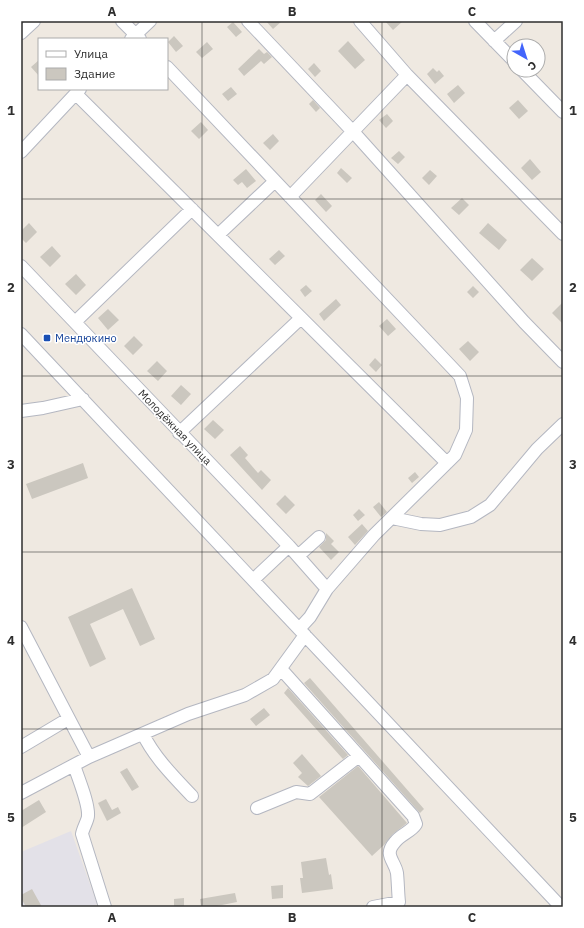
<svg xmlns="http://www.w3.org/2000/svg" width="584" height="928" font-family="'IBM Plex Sans',sans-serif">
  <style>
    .industrial { fill: #e3e1e8 }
    .building { fill: #cbc7bf }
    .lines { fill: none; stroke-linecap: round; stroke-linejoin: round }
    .minor-casing { stroke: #b4b7c1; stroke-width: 14 }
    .minor { stroke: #fff; stroke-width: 12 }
    .grid { fill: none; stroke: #2e2e2e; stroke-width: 1; stroke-opacity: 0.55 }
    .transit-dot { fill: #1a4fb4; stroke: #fff; stroke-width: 1.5 }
    .labels { text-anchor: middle; stroke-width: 3; stroke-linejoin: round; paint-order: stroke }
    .transit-label { font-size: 11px; fill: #164399; stroke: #fff; text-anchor: start }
    .street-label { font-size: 11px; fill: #2e2e2e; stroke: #fff }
    .neatline { fill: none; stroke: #2e2e2e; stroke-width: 1.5 }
    .grid-label { font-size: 13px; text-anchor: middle; font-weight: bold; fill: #2e2e2e }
  </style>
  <rect width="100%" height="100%" fill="#efe9e1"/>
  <path class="industrial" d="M71 831 97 904 93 907H21V852Z"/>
  <path class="building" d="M266 21H282L273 29Z
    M385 21H403L393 30Z
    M233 22 242 32 236 37 227 27Z
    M174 36 183 46 176 52 168 42Z
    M348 41 365 60 355 69 338 51Z
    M207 42 213 49 202 58 196 52Z
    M259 49 264 54 267 52 272 57 264 64 261 61 244 76 238 69Z
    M39 60V76L31 67Z
    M314 63 321 71 315 77 308 69Z
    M433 68 437 72 439 70 444 76 435 84 427 74Z
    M458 85 465 93 454 103 447 94Z
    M231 87 237 94 228 101 222 94Z
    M313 100 320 108 316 112 309 104Z
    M518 100 528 111 519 119 509 108Z
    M387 114 393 121 386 128 379 120Z
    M201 122 208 130 199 139 191 131Z
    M273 134 279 141 270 150 263 143Z
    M399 151 405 157 398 164 391 158Z
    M530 159 541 172 532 180 521 168Z
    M341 168 352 178 347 183 337 173Z
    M246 169 256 181 247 188 242 182 238 185 233 180Z
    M430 170 437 176 429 185 422 178Z
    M321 194 332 206 326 212 315 200Z
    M462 198 469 205 459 215 451 208Z
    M29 223 37 232 26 243 21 238V231Z
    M488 223 507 240 499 250 479 233Z
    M52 246 61 256 50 267 40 257Z
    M279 250 285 256 275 265 269 259Z
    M532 258 544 269 532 281 520 270Z
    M76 274 86 285 76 295 65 284Z
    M306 285 312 291 305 297 300 290Z
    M473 286 479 292 473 298 467 292Z
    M336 299 341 305 324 321 319 314Z
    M563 302V324L552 313Z
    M108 309 119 320 108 330 98 318Z
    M387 319 396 329 388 336 379 326Z
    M134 336 143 345 133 355 124 346Z
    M468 341 479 352 470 361 459 349Z
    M375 358 382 365 376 372 369 365Z
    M157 361 167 371 158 381 147 371Z
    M181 385 191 394 181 405 171 396Z
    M213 420 224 430 215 439 204 429Z
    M240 446 248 455 245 458 258 473 261 470 271 480 262 490 230 455Z
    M83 463 88 478 32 499 26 484Z
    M415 472 419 477 412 483 408 478Z
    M285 495 295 505 286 514 276 504Z
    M379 502 387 512 381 517 373 507Z
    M359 509 365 515 358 521 353 515Z
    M362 524 368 531 355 545 348 537Z
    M326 533 334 541 331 544 339 552 331 560 319 547 326 540Z
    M132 588 155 639 140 646 123 609 90 624 106 659 90 667 68 617Z
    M310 678 424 809 420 813 304 683Z
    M288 688 348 755 343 759 342 758 284 693Z
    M264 708 270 715 256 726 250 719Z
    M302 754 321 776 308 786 298 777 302 773 293 763Z
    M358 766 407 823 393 834 384 845 372 856 319 797Z
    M127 768 139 787 132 791 120 772Z
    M106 799 112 810 118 807 121 813 107 821 98 803Z
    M39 800 46 812 21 828V811Z
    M326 858 329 875 331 874 333 889 302 893 300 878H303L301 862Z
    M283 885V898L272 899 271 886Z
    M32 889 42 907H26L21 898V895Z
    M235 893 237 902 212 907H201L200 899Z
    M184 898V907H174V899Z"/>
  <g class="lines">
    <g class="minor-casing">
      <path id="minor" d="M122 21 140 39
        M248 21 357 136 524 322 563 362
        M360 21 407 75 563 234
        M475 21 514 61
        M21 33 34 21
        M131 39 150 21
        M494 41 516 21
        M167 67 460 376 467 398 466 430 455 455 374 535 327 589 310 617 299 629
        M522 70 563 112
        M76 94 447 463
        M21 152 80 89
        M290 197 407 75
        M218 235 275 181
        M21 266 289 546 327 589
        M75 322 192 209
        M21 334 561 907
        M21 411 43 408 83 399
        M179 433 301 318
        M392 518 421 524 440 525 471 517 490 505 537 449 563 424
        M298 556 319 537
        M253 580 289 546
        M21 627 89 757
        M281 669 413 816 416 824C411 832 401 834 395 842 383 855 395 861 397 873 398 883 398 893 399 902L373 907
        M143 734C154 757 174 777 192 796
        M21 747 68 719
        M74 765C78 778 89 803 88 816 88 820 83 828 82 834L105 907
        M21 793 89 757 188 714 245 695 273 679 305 635
        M257 808 296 792 310 794 359 756"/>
    </g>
    <use href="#minor" class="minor"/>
  </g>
  <path class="grid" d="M202 21V907M382 21V907M21 199H563M21 376H563M21 552H563M21 729H563"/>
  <rect class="transit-dot" x="43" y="334" width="8" height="8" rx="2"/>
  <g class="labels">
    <g class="transit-label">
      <text x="55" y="342">Мендюкино</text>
    </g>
    <g class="street-label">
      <text transform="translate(175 427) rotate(46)" y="4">Молодёжная улица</text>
    </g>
  </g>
  <rect width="584" height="928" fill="none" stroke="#ffffff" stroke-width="44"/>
  <rect x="38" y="38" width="130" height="52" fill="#ffffff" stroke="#ababab"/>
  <rect x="46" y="51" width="20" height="6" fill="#ffffff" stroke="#ababab"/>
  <text x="74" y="58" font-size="12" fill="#2e2e2e">Улица</text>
  <rect x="46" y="68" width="20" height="12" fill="#cbc7bf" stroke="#ababab"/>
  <text x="74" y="78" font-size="12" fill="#2e2e2e">Здание</text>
  <g transform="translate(526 58) rotate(141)"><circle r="19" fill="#ffffff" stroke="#ababab"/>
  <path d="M0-3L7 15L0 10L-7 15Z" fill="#4264fb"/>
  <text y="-6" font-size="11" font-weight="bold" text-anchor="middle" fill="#2e2e2e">С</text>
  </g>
  <rect x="22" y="22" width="540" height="884" class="neatline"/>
  <g class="grid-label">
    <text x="112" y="16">A</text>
    <text x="292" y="16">B</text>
    <text x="472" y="16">C</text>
    <text x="11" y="115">1</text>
    <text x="573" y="115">1</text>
    <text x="11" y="292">2</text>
    <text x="573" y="292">2</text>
    <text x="11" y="469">3</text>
    <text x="573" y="469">3</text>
    <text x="11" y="645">4</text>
    <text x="573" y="645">4</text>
    <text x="11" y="822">5</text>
    <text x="573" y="822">5</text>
    <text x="112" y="922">A</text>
    <text x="292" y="922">B</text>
    <text x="472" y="922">C</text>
  </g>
</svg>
